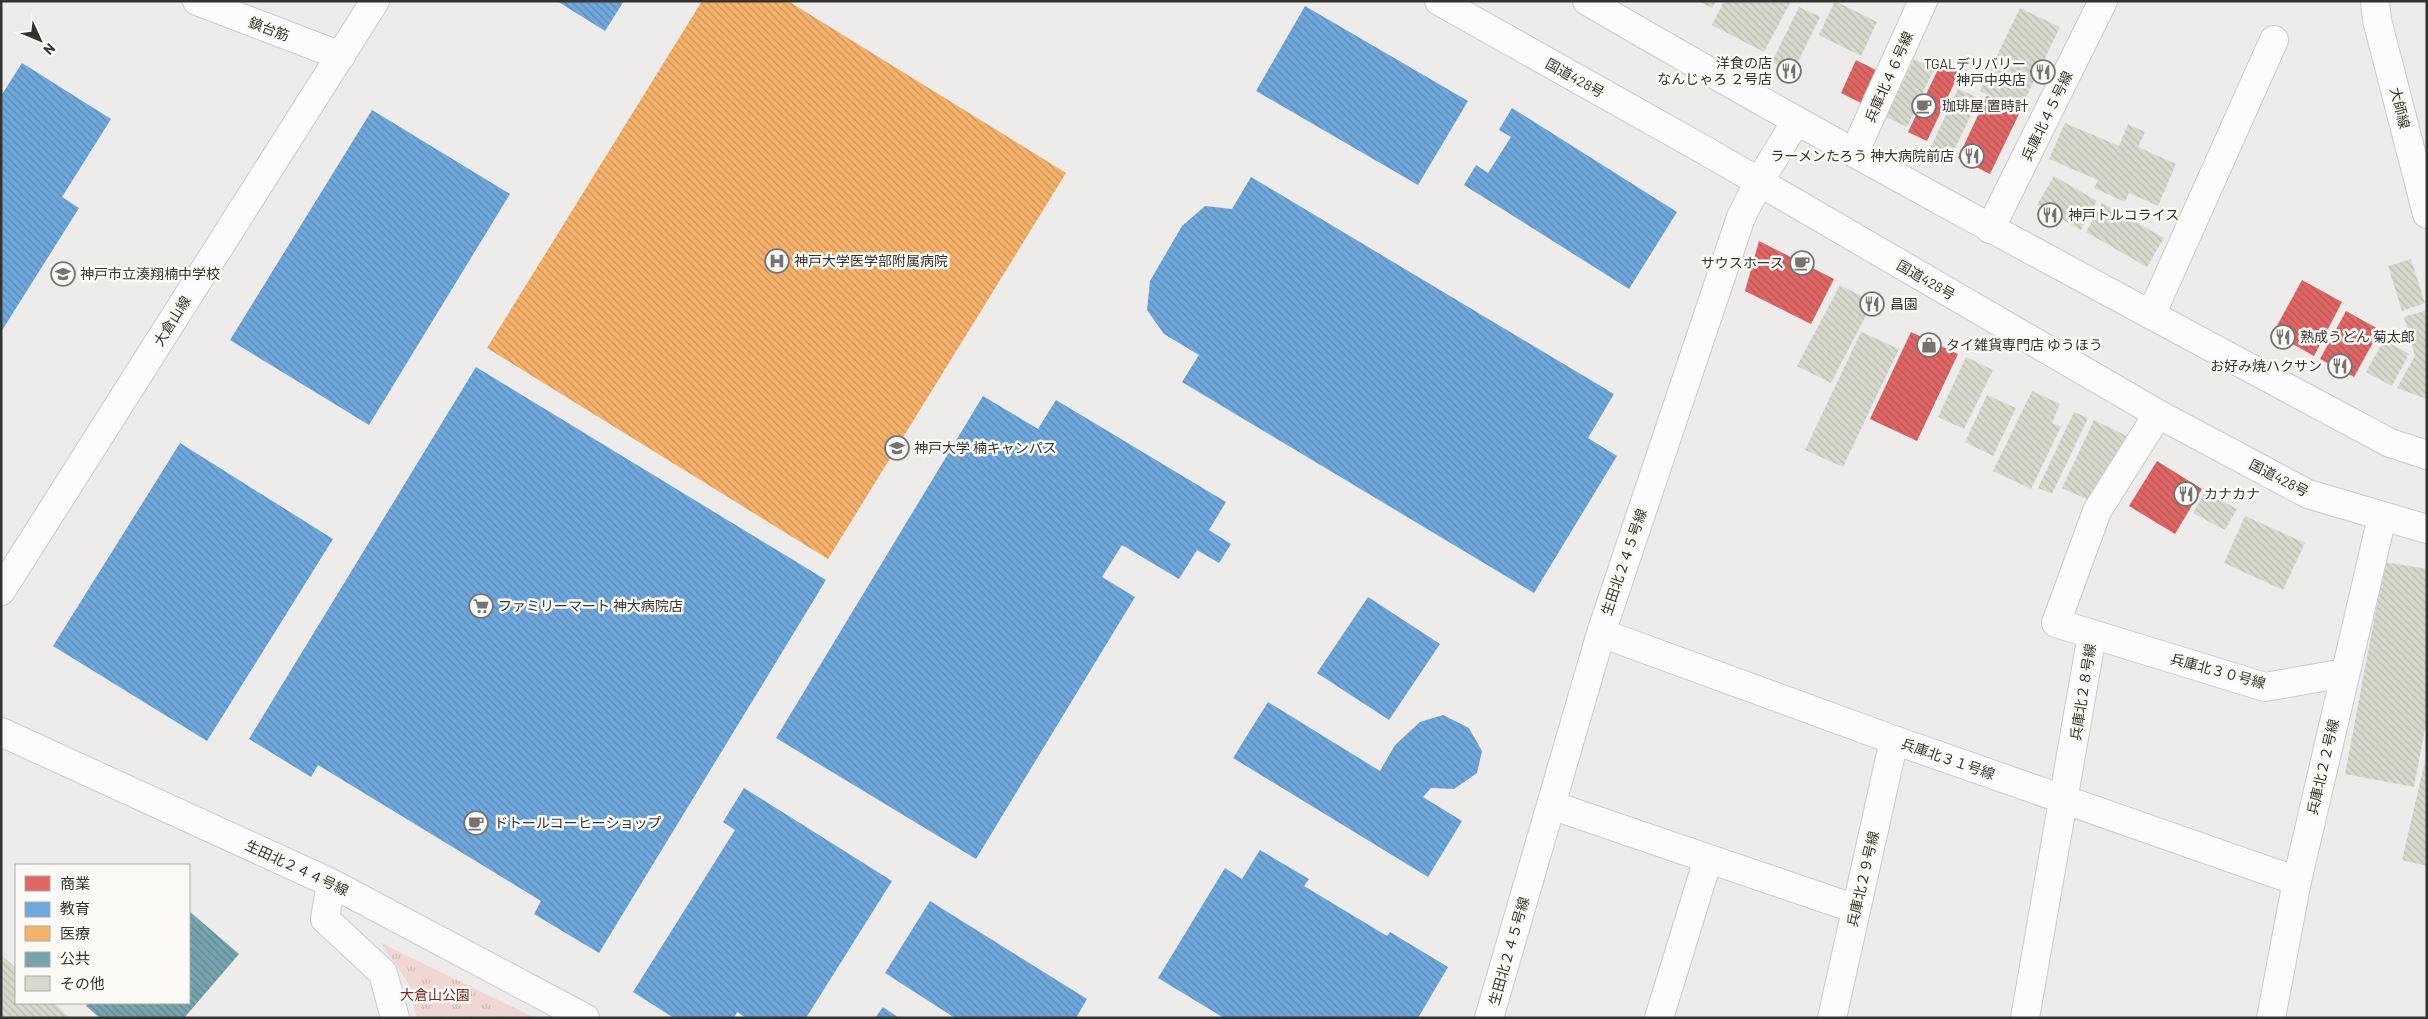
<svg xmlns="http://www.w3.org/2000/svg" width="2428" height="1019" font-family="Barlow,'Noto Sans JP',sans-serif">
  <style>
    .park { fill: url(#park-tufts) }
    .shops { fill: url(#shops-back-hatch) }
    .schools { fill: url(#schools-back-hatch) }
    .health { fill: url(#health-back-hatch) }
    .public { fill: url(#public-back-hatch) }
    .building { fill: url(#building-back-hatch) }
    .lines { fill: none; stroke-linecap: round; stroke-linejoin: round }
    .street-casing { stroke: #cbcac9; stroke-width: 30 }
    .secondary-casing { stroke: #cbcac9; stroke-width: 30 }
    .highway-casing { stroke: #cbcac9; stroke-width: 30 }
    .street { stroke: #fcfcfc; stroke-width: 28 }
    .secondary { stroke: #fcfcfc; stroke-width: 28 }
    .highway { stroke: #fcfcfc; stroke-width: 28 }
    .labels { text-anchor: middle; stroke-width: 5; stroke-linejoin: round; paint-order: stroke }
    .street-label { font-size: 14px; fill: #333331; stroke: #fcfaf6 }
    .poi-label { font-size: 14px; fill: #333331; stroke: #fcfaf6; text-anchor: start }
    .park-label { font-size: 14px; fill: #752626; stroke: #fcfaf6 }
  </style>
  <defs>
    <pattern id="park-tufts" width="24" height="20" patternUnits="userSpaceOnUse" patternTransform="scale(1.25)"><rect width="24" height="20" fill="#f1d7d4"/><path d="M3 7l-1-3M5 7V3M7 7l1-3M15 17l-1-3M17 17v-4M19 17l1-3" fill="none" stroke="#cfb9b6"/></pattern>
    <pattern id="shops-back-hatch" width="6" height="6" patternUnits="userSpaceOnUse" patternTransform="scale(1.25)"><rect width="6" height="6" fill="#e06666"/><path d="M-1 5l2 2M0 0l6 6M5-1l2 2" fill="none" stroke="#b65555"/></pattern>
    <pattern id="schools-back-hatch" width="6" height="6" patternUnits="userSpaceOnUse" patternTransform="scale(1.25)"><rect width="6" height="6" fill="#6fa8dc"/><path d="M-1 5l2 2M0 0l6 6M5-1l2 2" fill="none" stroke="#5c89b3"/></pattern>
    <pattern id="health-back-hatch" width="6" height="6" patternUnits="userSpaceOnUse" patternTransform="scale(1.25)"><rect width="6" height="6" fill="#f6b26b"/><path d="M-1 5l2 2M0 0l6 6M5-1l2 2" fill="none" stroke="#c89159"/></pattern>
    <pattern id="public-back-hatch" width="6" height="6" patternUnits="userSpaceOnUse" patternTransform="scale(1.25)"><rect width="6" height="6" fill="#76a5af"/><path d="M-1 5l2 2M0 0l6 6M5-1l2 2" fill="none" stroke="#61878f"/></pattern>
    <pattern id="building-back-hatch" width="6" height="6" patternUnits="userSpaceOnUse" patternTransform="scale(1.25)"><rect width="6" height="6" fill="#d7d9cd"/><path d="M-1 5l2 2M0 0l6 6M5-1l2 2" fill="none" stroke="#b9bbb0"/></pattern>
  </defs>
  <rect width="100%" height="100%" fill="#edecea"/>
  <path class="park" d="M381 943 535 1018H417L408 983Z"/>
  <path class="shops" d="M1856 60 1878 71 1863 104 1841 93Z
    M1942 61 1961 69 1927 141 1908 132Z
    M1987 96 2020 112 1990 174 1958 158Z
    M1759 241 1834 279 1811 324 1745 291Z
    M2302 280 2342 302 2314 356 2273 333Z
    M2346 311 2380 330 2354 377 2320 359Z
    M1911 332 1958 354 1917 441 1870 419Z
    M2157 461 2202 489 2175 534 2129 506Z"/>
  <path class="schools" d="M557 1H624L605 31Z
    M1305 6 1468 101 1418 185 1256 91Z
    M22 63 111 119 62 197 79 208 1 332V96Z
    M1512 108 1677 212 1629 289 1464 185 1476 165 1488 173 1511 137 1499 130Z
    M372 110 510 194 369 425 230 340Z
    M1251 177 1614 394 1588 438 1617 456 1534 593 1182 382 1199 355 1164 334 1147 310 1150 281 1182 226 1205 206 1232 209Z
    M476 367 826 580 599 953 534 914 541 901 318 765 311 777 249 739Z
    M983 396 1038 429 1056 400 1226 502 1209 530 1231 544 1219 563 1197 550 1179 579 1122 545 1102 577 1135 597 976 859 776 738Z
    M180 443 333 539 207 741 53 646Z
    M1368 597 1440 644 1389 720 1317 673Z
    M1268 702 1380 771 1395 745 1420 722 1443 715 1469 728 1482 751 1477 773 1454 789 1431 788 1423 797 1462 821 1428 877 1233 758Z
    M744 788 892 881 806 1018H746L737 1012 734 1018H674L633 992 735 830 723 822Z
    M1260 850 1309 879 1304 886 1387 936 1390 932 1448 967 1418 1018H1224L1158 978 1225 868 1242 879Z
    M930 901 1087 999 1076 1018H955L885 973Z
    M883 1007 899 1018H875Z"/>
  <path class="health" d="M702 1H788L1066 173 828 559 487 348Z"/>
  <path class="public" d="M189 911 239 954 184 1018H100L86 1006 88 1003H189Z"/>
  <path class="building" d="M1698 1H1716L1712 8Z
    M1724 1H1791L1764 52 1712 25Z
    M1835 1 1877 22 1861 56 1819 35Z
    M1799 7 1820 17 1793 72 1772 62Z
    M2020 8 2060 27 2020 110 1980 91Z
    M1914 59 1934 69 1907 127 1886 117Z
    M1958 89 1979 98 1951 157 1931 147Z
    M2065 123 2119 146 2128 124 2145 132 2138 147 2176 164 2158 206 2129 193 2125 202 2094 188 2098 180 2049 159Z
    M2054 176 2097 201 2081 230 2037 205Z
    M2102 203 2164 238 2147 267 2086 232Z
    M2411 259 2425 303 2402 311 2388 266Z
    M1840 285 1873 302 1831 383 1797 366Z
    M2427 310V399L2397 388 2415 356 2404 317Z
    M1861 332 1899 349 1843 467 1805 450Z
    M2384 340 2409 354 2392 386 2366 372Z
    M1966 357 1993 370 1964 429 1938 417Z
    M2032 391 2060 404 2052 423 2061 427 2031 489 1993 471Z
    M1987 395 2016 408 1993 456 1965 442Z
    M2074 412 2088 418 2052 494 2038 488Z
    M2094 420 2127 436 2095 503 2062 488Z
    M2205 492 2237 509 2225 530 2193 513Z
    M2245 516 2305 543 2283 590 2224 563Z
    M2385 562 2427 569V718L2414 787 2345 774Z
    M2426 757H2427V866L2402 860Z
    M1 955 16 968V1003H54L70 1018H1Z"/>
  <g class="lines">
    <g class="street-casing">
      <path id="street" d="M197 1 341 56
        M2375 1 2377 20 2427 214
        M1854 153 1923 1
        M1990 229 2103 1
        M2151 315 2274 40
        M2158 414 2097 511 2056 623 2265 687 2345 673
        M1601 633 1894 740 2297 881
        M1 732 331 883 585 1018
        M1551 805 1856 909
        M331 883 325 919 383 973 395 1018
        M1489 1018 1601 633 1741 217 1759 182 1796 121
        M1659 1018 1708 859
        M1832 1018 1894 740
        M2025 1018 2092 635
        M2271 1018 2297 881 2382 517"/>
    </g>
    <g class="secondary-casing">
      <path id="secondary" d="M1 591 375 1"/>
    </g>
    <g class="highway-casing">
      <path id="highway" d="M1439 1 1706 151 2158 414 2308 494 2427 529
        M1587 1C1851 155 2121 299 2390 443L2427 455"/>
    </g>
    <use href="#street" class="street"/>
    <use href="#secondary" class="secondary"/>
    <use href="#highway" class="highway"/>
  </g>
  <defs>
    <g id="restaurant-ring" transform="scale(1.25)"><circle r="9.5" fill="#fcfaf6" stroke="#747472" stroke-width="1.5"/><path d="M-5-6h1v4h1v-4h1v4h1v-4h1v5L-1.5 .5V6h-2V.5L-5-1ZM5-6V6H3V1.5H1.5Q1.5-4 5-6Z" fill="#747472"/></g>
    <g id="cafe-ring" transform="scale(1.25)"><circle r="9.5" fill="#fcfaf6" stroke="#747472" stroke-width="1.5"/><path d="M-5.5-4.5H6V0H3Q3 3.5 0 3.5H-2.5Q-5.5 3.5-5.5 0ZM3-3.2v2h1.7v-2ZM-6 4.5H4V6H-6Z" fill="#747472"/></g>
    <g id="hospital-ring" transform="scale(1.25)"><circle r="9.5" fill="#fcfaf6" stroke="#747472" stroke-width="1.5"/><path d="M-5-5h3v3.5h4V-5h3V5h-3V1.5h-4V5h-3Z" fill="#747472"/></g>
    <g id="school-ring" transform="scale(1.25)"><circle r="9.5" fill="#fcfaf6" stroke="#747472" stroke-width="1.5"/><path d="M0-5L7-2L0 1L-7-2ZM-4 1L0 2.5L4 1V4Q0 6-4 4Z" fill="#747472"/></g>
    <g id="shop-ring" transform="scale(1.25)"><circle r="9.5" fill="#fcfaf6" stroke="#747472" stroke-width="1.5"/><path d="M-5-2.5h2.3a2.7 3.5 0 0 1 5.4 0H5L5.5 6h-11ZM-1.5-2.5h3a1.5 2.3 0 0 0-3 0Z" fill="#747472"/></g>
    <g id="university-ring" transform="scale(1.25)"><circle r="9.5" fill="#fcfaf6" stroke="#747472" stroke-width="1.5"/><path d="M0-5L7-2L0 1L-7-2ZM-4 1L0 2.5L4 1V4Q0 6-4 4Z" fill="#747472"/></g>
    <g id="supermarket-ring" transform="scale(1.25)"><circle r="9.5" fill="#fcfaf6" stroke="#747472" stroke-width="1.5"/><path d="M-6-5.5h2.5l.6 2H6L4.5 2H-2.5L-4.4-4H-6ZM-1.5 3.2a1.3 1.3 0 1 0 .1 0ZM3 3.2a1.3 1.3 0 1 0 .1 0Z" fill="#747472"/></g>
  </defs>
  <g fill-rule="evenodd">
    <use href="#restaurant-ring" x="1789" y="71"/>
    <use href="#restaurant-ring" x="2043" y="72"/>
    <use href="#cafe-ring" x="1924" y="106"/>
    <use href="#restaurant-ring" x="1972" y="156"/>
    <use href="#restaurant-ring" x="2050" y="215"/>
    <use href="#hospital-ring" x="777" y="261"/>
    <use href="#cafe-ring" x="1802" y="263"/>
    <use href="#school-ring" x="63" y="274"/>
    <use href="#restaurant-ring" x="1872" y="304"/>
    <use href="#restaurant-ring" x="2283" y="337"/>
    <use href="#shop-ring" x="1929" y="345"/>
    <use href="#restaurant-ring" x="2340" y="366"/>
    <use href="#university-ring" x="897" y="448"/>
    <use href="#restaurant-ring" x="2186" y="494"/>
    <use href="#supermarket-ring" x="481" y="606"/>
    <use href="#cafe-ring" x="476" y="823"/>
  </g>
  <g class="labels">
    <g class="street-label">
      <text transform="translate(269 29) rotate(21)" y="5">鎮台筋</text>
      <text transform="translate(1889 77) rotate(-66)" y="5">兵庫北４６号線</text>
      <text transform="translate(1575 78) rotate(29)" y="5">国道428号</text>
      <text transform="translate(2400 108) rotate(76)" y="5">大師線</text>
      <text transform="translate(2047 116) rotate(-64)" y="5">兵庫北４５号線</text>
      <text transform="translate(1926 280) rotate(30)" y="5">国道428号</text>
      <text transform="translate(172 321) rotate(-58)" y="5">大倉山線</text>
      <text transform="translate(2279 478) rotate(27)" y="5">国道428号</text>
      <text transform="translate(1624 562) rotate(-71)" y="5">生田北２４５号線</text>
      <text transform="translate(2218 671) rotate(15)" y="5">兵庫北３０号線</text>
      <text transform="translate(2083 692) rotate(-81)" y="5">兵庫北２８号線</text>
      <text transform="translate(1948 759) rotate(19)" y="5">兵庫北３１号線</text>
      <text transform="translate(2323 767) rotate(-77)" y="5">兵庫北２２号線</text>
      <text transform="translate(297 868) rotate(25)" y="5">生田北２４４号線</text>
      <text transform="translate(1863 879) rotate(-77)" y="5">兵庫北２９号線</text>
      <text transform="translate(1509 951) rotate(-74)" y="5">生田北２４５号線</text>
    </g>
    <g class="poi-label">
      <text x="1772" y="68" text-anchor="end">洋食の店<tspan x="1772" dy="16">なんじゃろ ２号店</tspan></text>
      <text x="2026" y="69" text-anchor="end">TGALデリバリー<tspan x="2026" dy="16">神戸中央店</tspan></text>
      <text x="1942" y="111">珈琲屋 置時計</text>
      <text x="1954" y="161" text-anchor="end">ラーメンたろう 神大病院前店</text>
      <text x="2068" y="220">神戸トルコライス</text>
      <text x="794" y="266">神戸大学医学部附属病院</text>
      <text x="1784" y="268" text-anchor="end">サウスホース</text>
      <text x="80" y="279">神戸市立湊翔楠中学校</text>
      <text x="1890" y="309">昌園</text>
      <text x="2300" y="342">熟成うどん 菊太郎</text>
      <text x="1946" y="350">タイ雑貨専門店 ゆうほう</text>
      <text x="2322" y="371" text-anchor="end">お好み焼ハクサン</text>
      <text x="914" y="453">神戸大学 楠キャンパス</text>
      <text x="2204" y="499">カナカナ</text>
      <text x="498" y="611">ファミリーマート 神大病院店</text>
      <text x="494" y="828">ドトールコーヒーショップ</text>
    </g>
    <g class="park-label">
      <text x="435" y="1000">大倉山公園</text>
    </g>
  </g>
  <rect width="2428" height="1019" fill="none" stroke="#333331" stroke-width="5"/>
  <rect x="15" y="864" width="175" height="140" fill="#fcfaf6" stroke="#acaaa7"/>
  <rect x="25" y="876" width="25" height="15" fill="#e06666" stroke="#acaaa7"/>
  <text x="60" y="889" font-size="15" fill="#333331">商業</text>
  <rect x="25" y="902" width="25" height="15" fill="#6fa8dc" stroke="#acaaa7"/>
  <text x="60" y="914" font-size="15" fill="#333331">教育</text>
  <rect x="25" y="926" width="25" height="15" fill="#f6b26b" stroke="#acaaa7"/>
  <text x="60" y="939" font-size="15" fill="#333331">医療</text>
  <rect x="25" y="952" width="25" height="15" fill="#76a5af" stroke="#acaaa7"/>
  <text x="60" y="964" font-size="15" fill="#333331">公共</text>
  <rect x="25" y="976" width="25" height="15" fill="#d7d9cd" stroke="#acaaa7"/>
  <text x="60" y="989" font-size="15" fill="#333331">その他</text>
  <g transform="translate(40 40) rotate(134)" stroke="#fcfaf6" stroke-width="4" paint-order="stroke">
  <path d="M0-4L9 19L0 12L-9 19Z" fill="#333331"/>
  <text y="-8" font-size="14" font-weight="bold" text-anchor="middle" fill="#333331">N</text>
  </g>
</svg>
